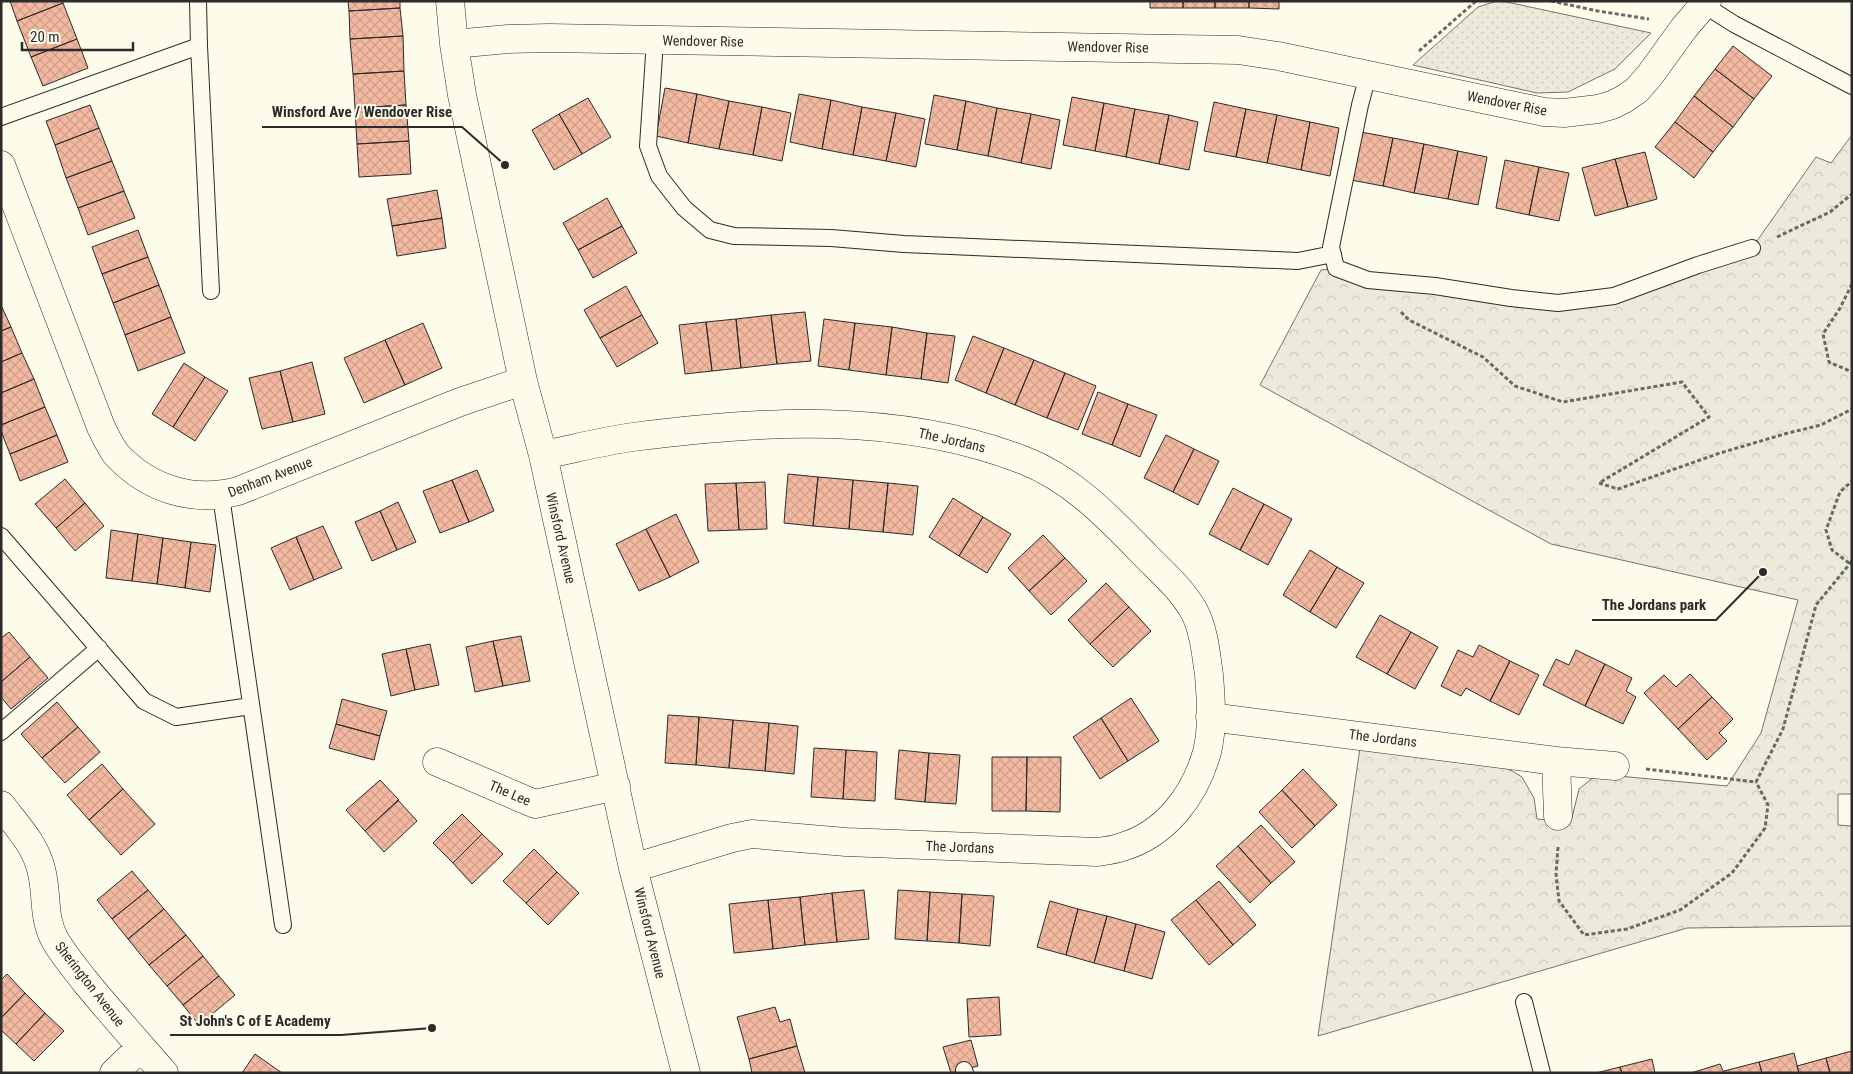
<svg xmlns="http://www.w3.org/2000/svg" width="1853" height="1074" font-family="'Roboto Condensed',sans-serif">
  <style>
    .grass { fill: url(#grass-dots); stroke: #74746e }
    .park { fill: url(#park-crowns); stroke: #74746e }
    .building { fill: url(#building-cross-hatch); stroke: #2b2b2b }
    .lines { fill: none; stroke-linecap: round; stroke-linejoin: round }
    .lane-casing { stroke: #2b2b2b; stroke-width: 18 }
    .street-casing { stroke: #2b2b2b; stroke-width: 29 }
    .path { stroke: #6a6964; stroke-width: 3; stroke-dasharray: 4 2.5; stroke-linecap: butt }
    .lane { stroke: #fdfbea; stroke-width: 16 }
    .street { stroke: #fdfbea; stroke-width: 28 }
    .labels { text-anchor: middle; stroke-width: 4; stroke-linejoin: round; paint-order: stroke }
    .street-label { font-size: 14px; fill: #2b2b2b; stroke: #fdfbea }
    .leader { fill: none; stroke: #2b2b2b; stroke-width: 2 }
    .callout-dot { fill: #2b2b2b; stroke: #fdfbea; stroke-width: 2 }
    .callout-label { font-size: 15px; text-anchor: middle; font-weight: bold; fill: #2b2b2b; stroke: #fdfbea; stroke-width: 4; stroke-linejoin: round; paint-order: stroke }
  </style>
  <defs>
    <pattern id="grass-dots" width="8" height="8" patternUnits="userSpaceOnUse" patternTransform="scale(1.25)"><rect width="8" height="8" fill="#ecebdb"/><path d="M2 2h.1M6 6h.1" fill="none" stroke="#cbcabc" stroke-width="1.8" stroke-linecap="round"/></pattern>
    <pattern id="park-crowns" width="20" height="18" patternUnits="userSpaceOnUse" patternTransform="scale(1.25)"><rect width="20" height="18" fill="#ecebdb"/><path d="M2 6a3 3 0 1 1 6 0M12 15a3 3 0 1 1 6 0" fill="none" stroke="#cbcabc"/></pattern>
    <pattern id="building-cross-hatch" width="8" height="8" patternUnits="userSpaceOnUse" patternTransform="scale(1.25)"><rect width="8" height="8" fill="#f2b8a0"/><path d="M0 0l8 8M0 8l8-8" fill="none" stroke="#d09e8a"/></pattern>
  </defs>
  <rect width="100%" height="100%" fill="#fdfbea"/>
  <path class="grass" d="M1497 1H1502L1651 33 1615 69 1568 92 1537 93 1413 65 1478 7Z"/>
  <path class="park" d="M1852 135V794H1838V825L1852 826V926L1687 928 1318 1036 1360 748 1499 763 1522 777 1534 798 1537 819 1571 822 1579 789 1595 776H1618L1727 786 1761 733 1798 600 1551 544 1260 385 1321 270 1336 268 1511 298 1614 296 1752 248 1816 157 1831 163Z"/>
  <path class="building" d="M10 1H62L63 3 17 21Z
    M348 1H400V8L349 11Z
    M1150 1H1183V8H1150Z
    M1183 1H1215V8H1183Z
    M1215 1H1249V8H1215Z
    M1249 1H1279V9L1249 8Z
    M63 3 77 39 31 57 17 21Z
    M400 8 403 36 350 39 349 11Z
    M403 36 404 71 353 74 350 39Z
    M77 39 88 68 43 86 31 57Z
    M1733 46 1772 76 1754 99 1715 69Z
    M1715 69 1754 99 1733 127 1694 96Z
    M404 71 406 105 355 108 353 74Z
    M665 88 697 94 688 143 656 136Z
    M697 94 729 101 719 149 688 143Z
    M799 94 831 100 822 149 790 142Z
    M934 95 966 101 957 150 925 144Z
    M1694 96 1733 127 1713 152 1675 122Z
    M1072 97 1104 103 1095 151 1063 145Z
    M588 98 611 137 582 154 559 114Z
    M831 100 862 107 853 155 822 149Z
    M729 101 762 107 753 155 719 149Z
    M966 101 997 108 988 156 957 150Z
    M1214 102 1246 109 1236 157 1204 151Z
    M1104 103 1135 109 1126 157 1095 151Z
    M90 105 99 128 55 145 46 121Z
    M406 105 409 141 357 144 355 108Z
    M762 107 791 113 782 161 753 155Z
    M862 107 896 113 886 161 853 155Z
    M997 108 1031 114 1021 163 988 156Z
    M1135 109 1169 115 1159 164 1126 157Z
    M1246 109 1277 115 1267 163 1236 157Z
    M896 113 925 119 916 167 886 161Z
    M559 114 582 154 554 170 532 130Z
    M1031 114 1060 120 1051 169 1021 163Z
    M1169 115 1198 122 1189 170 1159 164Z
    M1277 115 1310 122 1301 170 1267 163Z
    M1310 122 1339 128 1330 176 1301 170Z
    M1675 122 1713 152 1694 178 1655 147Z
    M99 128 112 161 66 178 55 145Z
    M1361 132 1393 138 1383 186 1351 180Z
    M1393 138 1424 144 1414 193 1383 186Z
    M409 141 411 174 359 177 357 144Z
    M1424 144 1458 151 1448 199 1414 193Z
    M1458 151 1487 157 1478 205 1448 199Z
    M1645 152 1657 199 1628 207 1615 159Z
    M1615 159 1628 207 1595 216 1582 168Z
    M1505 160 1539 167 1529 215 1496 208Z
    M112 161 124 191 78 208 66 178Z
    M1539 167 1569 173 1559 221 1529 215Z
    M437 190 442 218 392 226 387 199Z
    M124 191 135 218 88 235 78 208Z
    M607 198 622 226 578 250 563 223Z
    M442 218 446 248 397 256 392 226Z
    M622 226 637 253 593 278 578 250Z
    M138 230 148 257 102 274 92 247Z
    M148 257 159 285 113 303 102 274Z
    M159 285 171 317 125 335 113 303Z
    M626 286 642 315 600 338 584 310Z
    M1 305 11 327 1 331Z
    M805 312 811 361 777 364 771 315Z
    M642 315 658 343 617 367 600 338Z
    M771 315 777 364 741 368 736 319Z
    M171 317 185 353 138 371 125 335Z
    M736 319 741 368 712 371 706 322Z
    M824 319 855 323 849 370 818 366Z
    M706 322 712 371 685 374 679 325Z
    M423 323 442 368 405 385 385 340Z
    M855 323 892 327 886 375 849 370Z
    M11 327 22 353 1 362V331Z
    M892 327 927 333 921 379 886 375Z
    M927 333 955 336 948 383 921 379Z
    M973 336 1004 348 986 393 955 380Z
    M385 340 405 385 364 403 344 358Z
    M1004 348 1034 360 1015 405 986 393Z
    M22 353 34 379 1 393V362Z
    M1034 360 1065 373 1047 418 1015 405Z
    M312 362 325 414 293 422 280 371Z
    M184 363 205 377 173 427 152 414Z
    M280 371 293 422 262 429 249 378Z
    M1065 373 1096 386 1078 430 1047 418Z
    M205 377 228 391 195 441 173 427Z
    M34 379 45 407 1 425V393Z
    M1098 392 1128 404 1112 445 1082 434Z
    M1128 404 1157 415 1140 457 1112 445Z
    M45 407 57 435 10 454 1 431V425Z
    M57 435 68 462 20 481 10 454Z
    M1166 435 1194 449 1173 492 1144 478Z
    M1194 449 1219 461 1198 505 1173 492Z
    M477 470 494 511 469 522 452 480Z
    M788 474 818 477 813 526 784 523Z
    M818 477 853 480 849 529 813 526Z
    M65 479 85 503 56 528 35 504Z
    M452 480 469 522 440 533 423 491Z
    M853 480 888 483 883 532 849 529Z
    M765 482 767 529 739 530 736 483Z
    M736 483 739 530 708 531 705 484Z
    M888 483 918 486 913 535 883 532Z
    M1233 488 1264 504 1240 550 1209 534Z
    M953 498 983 517 959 556 929 537Z
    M398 502 416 542 397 550 380 511Z
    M85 503 104 526 75 551 56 528Z
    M1264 504 1292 519 1268 565 1240 550Z
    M380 511 397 550 372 561 355 522Z
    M676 514 699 562 670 577 646 529Z
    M983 517 1011 534 987 573 959 556Z
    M323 526 342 568 314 580 296 537Z
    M646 529 670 577 639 591 616 544Z
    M111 530 138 534 132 581 106 578Z
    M138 534 163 538 157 584 132 581Z
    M1043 535 1065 558 1029 591 1008 568Z
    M296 537 314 580 290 590 271 548Z
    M163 538 191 542 185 588 157 584Z
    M191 542 216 545 210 592 185 588Z
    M1310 550 1337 567 1310 612 1283 595Z
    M1065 558 1087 581 1051 615 1029 591Z
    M1337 567 1364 583 1336 628 1310 612Z
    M1106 583 1129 607 1090 644 1068 620Z
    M1129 607 1151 631 1113 667 1090 644Z
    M1380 615 1411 632 1387 674 1356 657Z
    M9 632 30 657 1 682V638Z
    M1411 632 1438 647 1415 689 1387 674Z
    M521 636 530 681 503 686 493 641Z
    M493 641 503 686 475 692 466 647Z
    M430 644 439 685 415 690 406 649Z
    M1479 645 1510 661 1490 701 1466 688 1461 696 1441 686 1458 650 1473 657Z
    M406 649 415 690 391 696 382 654Z
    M1576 650 1605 664 1585 706 1543 685 1556 659 1569 665Z
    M30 657 48 678 11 709 1 697V682Z
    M1510 661 1539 675 1519 715 1490 701Z
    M1605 664 1632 678 1626 691 1636 697 1623 724 1585 706Z
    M1690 674 1712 697 1678 729 1644 693 1664 675 1676 687Z
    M1712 697 1733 719 1719 733 1727 741 1707 760 1678 729Z
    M1131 698 1159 741 1128 761 1101 718Z
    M342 699 387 711 380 736 336 724Z
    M57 702 78 727 42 758 21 734Z
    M668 715 699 717 696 765 665 763Z
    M699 717 733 720 729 768 696 765Z
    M1101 718 1128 761 1100 779 1073 737Z
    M733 720 769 723 765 771 729 768Z
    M769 723 798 726 794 774 765 771Z
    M336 724 380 736 374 760 329 748Z
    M78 727 100 752 65 783 42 758Z
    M814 748 846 750 843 799 811 797Z
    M846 750 877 752 875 801 843 799Z
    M899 750 929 753 925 802 895 799Z
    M929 753 960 755 956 804 925 802Z
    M992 757H1027L1026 811H992Z
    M1027 757H1061L1060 812 1026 811Z
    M102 764 123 789 89 820 67 795Z
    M1303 769 1337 805 1315 826 1282 790Z
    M380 780 399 800 365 831 346 810Z
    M123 789 155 824 121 855 89 820Z
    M1282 790 1315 826 1292 848 1259 812Z
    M398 800 417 821 384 852 365 831Z
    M462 814 482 834 453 863 433 843Z
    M1261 825 1295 862 1271 883 1238 846Z
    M482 834 503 854 472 884 453 863Z
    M1238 846 1271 883 1250 903 1216 866Z
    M534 849 557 872 526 903 503 881Z
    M132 871 148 890 112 919 97 900Z
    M557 872 579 893 548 925 526 903Z
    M1219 881 1256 925 1233 945 1196 900Z
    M148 890 164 909 128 939 112 919Z
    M864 890 869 939 837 942 832 893Z
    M898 890 930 892 927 941 895 939Z
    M930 892 962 894 959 943 927 941Z
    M832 893 837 942 805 945 800 897Z
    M962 894 994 896 990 946 959 943Z
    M800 897 805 945 773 949 768 900Z
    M768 900 773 949 734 953 729 904Z
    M1196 900 1233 945 1209 965 1171 920Z
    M1050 901 1078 909 1066 955 1037 947Z
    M164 909 186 935 149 965 128 939Z
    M1078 909 1107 916 1094 963 1066 955Z
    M1107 916 1136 924 1124 971 1094 963Z
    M1136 924 1165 932 1152 979 1124 971Z
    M186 935 203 956 167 986 149 965Z
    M203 956 219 976 183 1005 167 986Z
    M7 974 25 993 1 1018V980Z
    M219 976 235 995 199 1025 183 1005Z
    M25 993 45 1013 16 1044 1 1030V1018Z
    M999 997 1001 1035 969 1037 967 999Z
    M775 1007 780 1022 790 1019 797 1046 749 1059 737 1017Z
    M45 1013 64 1031 34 1061 16 1044Z
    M971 1040 978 1066 951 1073 943 1047Z
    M797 1046 805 1073H752L749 1059Z
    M1852 1051V1073H1830L1826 1058Z
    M1794 1053 1799 1073H1762L1759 1062Z
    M255 1054 282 1073H242Z
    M1826 1058 1830 1073H1799L1797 1066Z
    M1652 1059 1655 1073H1622L1620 1067Z
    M1759 1062 1762 1073H1724V1071Z
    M1720 1064 1724 1073H1691Z
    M1620 1067 1622 1073H1596Z"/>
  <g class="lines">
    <g class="lane-casing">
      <path id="lane" d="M198 1 199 46 211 291
        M1704 5 1734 24 1852 86
        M655 40 648 146 659 176 684 208 710 230 734 236 831 238 904 244 1298 261 1333 254
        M1368 75 1360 105 1331 247 1336 268 1368 280 1435 286 1511 298 1558 303 1614 296 1698 265 1752 248
        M1 117 199 46
        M221 496 283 925
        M1 536 144 701 176 717 251 706
        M1 732 99 648
        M1524 1002 1542 1073
        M964 1070 965 1073"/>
    </g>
    <g class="street-casing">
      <path id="street" d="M450 1 454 44 462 95 523 381 543 455 633 868 686 1073
        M454 44 508 39 549 38 1238 50 1278 56 1544 112 1564 113 1598 109 1612 105 1624 99 1637 90 1650 75 1684 28 1707 1
        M1 165 101 427C105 435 110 446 116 454 148 489 193 503 238 491L460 402 523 381
        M543 455C573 449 603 441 633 437 763 420 899 412 1023 460 1073 479 1110 519 1147 557 1164 574 1182 590 1194 611 1204 630 1206 654 1209 675 1211 699 1213 728 1207 752 1195 795 1166 834 1122 847 1114 850 1105 851 1097 852L846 842 752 834 732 838 633 868
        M1210 717 1556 761 1558 816
        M1556 761 1615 766
        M437 762 535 804 616 786
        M1 805C16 825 35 844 41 869 48 894 42 916 55 940 63 954 74 967 84 980 110 1012 137 1042 164 1073
        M114 1073 141 1047"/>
    </g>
    <path class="path" d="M1551 1 1598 11 1649 19
      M1419 51 1476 1
      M1777 237 1830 212 1852 194
      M1852 284 1840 308 1823 334 1829 362 1852 372
      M1401 312 1409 320 1483 357 1515 386 1563 402 1682 382 1709 417 1599 483 1618 489 1720 453 1788 433 1821 425 1852 409
      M1849 563 1832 550 1826 530 1840 492 1852 481
      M1646 769 1756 782 1783 729 1816 605 1852 561
      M1558 847 1556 874 1559 901 1584 935 1627 929 1680 910 1732 873 1765 828 1768 805 1756 782"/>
    <use href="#lane" class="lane"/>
    <use href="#street" class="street"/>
  </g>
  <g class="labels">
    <g class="street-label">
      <text transform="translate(703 41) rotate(1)" y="5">Wendover Rise</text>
      <text transform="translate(1108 47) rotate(1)" y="5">Wendover Rise</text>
      <text transform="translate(1507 103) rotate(11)" y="5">Wendover Rise</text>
      <text transform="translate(952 440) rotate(13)" y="5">The Jordans</text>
      <text transform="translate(270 477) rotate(-21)" y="5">Denham Avenue</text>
      <text transform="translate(561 538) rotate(77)" y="5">Winsford Avenue</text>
      <text transform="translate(1383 738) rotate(7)" y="5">The Jordans</text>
      <text transform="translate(510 793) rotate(23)" y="5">The Lee</text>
      <text transform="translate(960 847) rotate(2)" y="5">The Jordans</text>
      <text transform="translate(650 933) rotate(76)" y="5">Winsford Avenue</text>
      <text transform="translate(90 984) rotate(52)" y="5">Sherington Avenue</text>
    </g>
  </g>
  <path class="leader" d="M505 165L462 127H262M1763 572L1716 620H1592M432 1028L341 1035H170"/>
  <g class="callout-dot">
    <circle cx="505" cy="165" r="5"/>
    <circle cx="1763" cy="572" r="5"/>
    <circle cx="432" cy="1028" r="5"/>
  </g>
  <g class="callout-label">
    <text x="362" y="117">Winsford Ave / Wendover Rise</text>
    <text x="1654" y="610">The Jordans park</text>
    <text x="255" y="1026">St John's C of E Academy</text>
  </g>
  <rect width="1853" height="1074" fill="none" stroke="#2b2b2b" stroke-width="5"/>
  <path d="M22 42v8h111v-8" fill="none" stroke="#2b2b2b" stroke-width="2.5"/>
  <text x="30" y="42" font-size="15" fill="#2b2b2b" stroke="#fdfbea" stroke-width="4" paint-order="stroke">20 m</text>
</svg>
